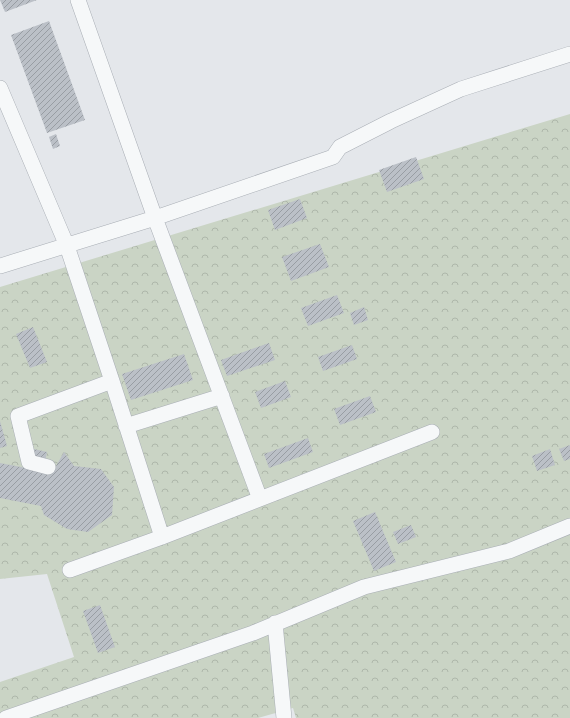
<svg xmlns="http://www.w3.org/2000/svg" width="570" height="718" font-family="'Public Sans',sans-serif">
  <style>
    .forest { fill: url(#forest-crowns) }
    .building { fill: url(#building-hatch) }
    .lines { fill: none; stroke-linecap: round; stroke-linejoin: round }
    .minor-casing { stroke: #a9aeb5; stroke-width: 16 }
    .minor { stroke: #f6f8f9; stroke-width: 15 }
  </style>
  <defs>
    <pattern id="forest-crowns" width="20" height="18" patternUnits="userSpaceOnUse"><rect width="20" height="18" fill="#cad4c5"/><path d="M2 6a3 3 0 1 1 6 0M12 15a3 3 0 1 1 6 0" fill="none" stroke="#aeb7aa"/></pattern>
    <pattern id="building-hatch" width="6" height="6" patternUnits="userSpaceOnUse"><rect width="6" height="6" fill="#bbc0c7"/><path d="M-1 1l2-2M0 6l6-6M5 7l2-2" fill="none" stroke="#989da3"/></pattern>
  </defs>
  <rect width="100%" height="100%" fill="#e4e7eb"/>
  <path class="forest" d="M570 114V718H296L293 708 258 718H0V682L74 657 47 574 0 579V287Z"/>
  <path class="building" d="M0 0H37L5 12Z
    M49 21 85 120 47 133 11 35Z
    M56 134 60 146 53 149 49 137Z
    M416 157 424 179 387 192 379 170Z
    M300 199 307 218 275 230 268 210Z
    M320 244 329 267 291 281 282 257Z
    M337 295 344 313 308 326 301 308Z
    M364 307 368 320 354 325 350 313Z
    M33 327 47 362 30 368 16 334Z
    M269 343 275 360 227 376 221 360Z
    M352 345 357 359 323 371 318 357Z
    M184 354 193 380 131 400 122 374Z
    M285 381 291 397 261 408 255 392Z
    M370 396 376 412 340 425 334 409Z
    M0 421 7 446 0 448Z
    M308 438 313 452 269 468 264 454Z
    M570 445V459L564 461 559 449Z
    M34 449 47 452 45 462 32 458Z
    M550 449 555 465 537 471 532 456Z
    M64 452 74 466 101 469 114 487 112 515 88 532 67 529 44 515 41 506 0 498V463L52 473Z
    M375 512 396 562 374 571 353 521Z
    M411 525 416 537 398 544 393 532Z
    M100 605 115 647 98 653 83 611Z"/>
  <g class="lines">
    <g class="minor-casing">
      <path id="minor" d="M78 0 155 218 260 499
        M0 88 67 246 112 381 162 537
        M0 266 155 218 333 157 340 147 391 121 461 89 570 54
        M126 426 222 396
        M48 467 29 462 18 416 112 381
        M70 570 162 537 432 432
        M275 623 284 718
        M6 718 253 633 364 587 509 551 570 526"/>
    </g>
    <use href="#minor" class="minor"/>
  </g>
</svg>
